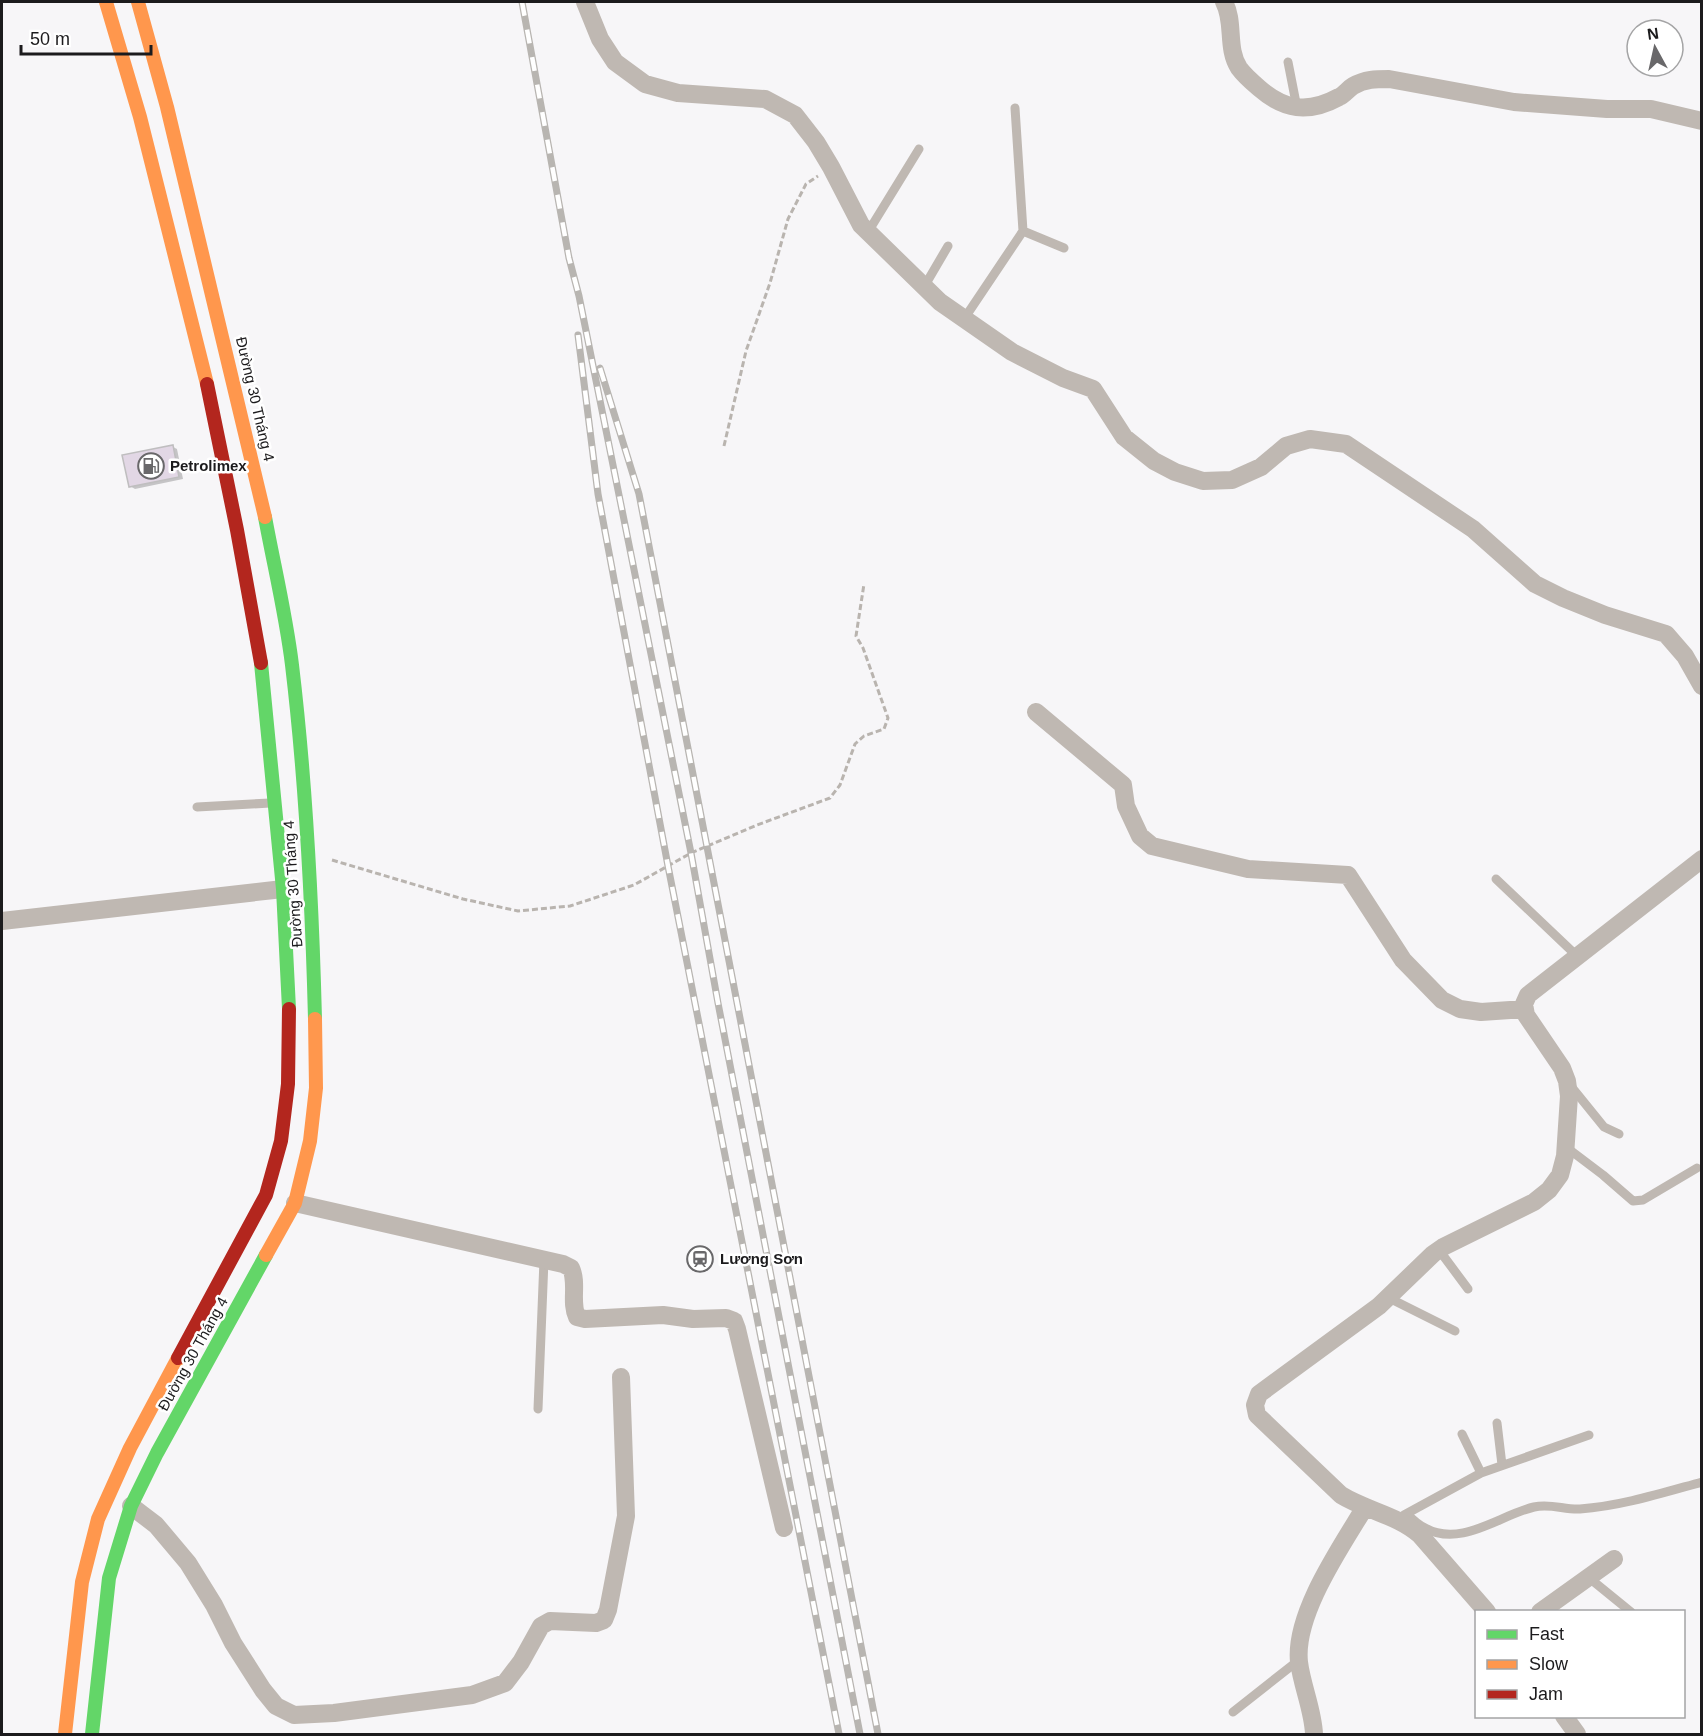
<svg xmlns="http://www.w3.org/2000/svg" width="1703" height="1736" font-family="Arial,sans-serif">
  <style>
    .shadow { fill: #0003 }
    .building { fill: #e2d7e5; stroke: #bfbebf; stroke-width: 1.5 }
    .lines { fill: none; stroke-linecap: round; stroke-linejoin: round }
    .path { stroke: #b9b4af; stroke-width: 3; stroke-dasharray: 6 3; stroke-linecap: butt }
    .lane { stroke: #bfb8b2; stroke-width: 9 }
    .street { stroke: #bfb8b2; stroke-width: 18 }
    .fast { stroke: #63d668; stroke-width: 14 }
    .slow { stroke: #ff974d; stroke-width: 14 }
    .jam { stroke: #b3261e; stroke-width: 14 }
    .rail-casing { stroke: #b8b5b1; stroke-width: 7 }
    .rail { stroke: #fff; stroke-width: 4.5; stroke-dasharray: 14; stroke-linecap: butt }
    .labels { text-anchor: middle; stroke-width: 5; stroke-linejoin: round; paint-order: stroke }
    .street-label { font-size: 15px; fill: #1c1b1d; stroke: #fff }
    .poi-label { font-size: 15px; font-weight: bold; fill: #1c1b1d; stroke: #fff; text-anchor: start }
  </style>
  <rect width="100%" height="100%" fill="#f7f6f8"/>
  <path class="shadow" d="M173 447 177 449 183 479 135 489 130 486Z"/>
  <path class="building" d="M173 445 179 477 129 487 122 455Z"/>
  <g class="lines">
    <path class="path" d="M724 446 746 351 770 283 788 219 806 184 818 176
      M332 860 463 899 518 911 570 906 634 885 691 853 757 825 830 798 840 785 855 744 864 736 884 729 888 718 863 648 856 636 864 584"/>
    <path class="lane" d="M1288 62 1297 108
      M1023 231 1064 248
      M868 232 919 149
      M924 287 948 246
      M964 319 1023 231 1015 108
      M197 807 270 803
      M1496 879 1577 956
      M1570 1085 1604 1127 1619 1134
      M1566 1147 1603 1175 1633 1201 1643 1200 1697 1168
      M1439 1250 1468 1289
      M1389 1298 1455 1331
      M538 1409 544 1260
      M1497 1423 1502 1465
      M1462 1434 1481 1473
      M1407 1514C1412 1519 1418 1525 1425 1528 1461 1548 1500 1515 1534 1507 1550 1503 1565 1510 1580 1509 1621 1506 1662 1493 1702 1482
      M1404 1515 1481 1473 1589 1435
      M1588 1577 1631 1612
      M1233 1712 1299 1660"/>
    <path class="street" d="M585 2 600 39 615 62 645 84 678 93 765 99 795 115 816 142 831 167 861 225 940 302 1012 352 1063 378 1093 389 1124 437 1154 461 1175 472 1203 481 1232 480 1261 467 1286 446 1310 439 1346 444 1473 529 1535 584 1563 598 1605 615 1666 634 1685 656 1702 686
      M1224 2C1235 22 1226 48 1239 68 1244 75 1252 82 1259 88 1284 110 1308 114 1339 97 1344 95 1348 89 1353 86 1365 79 1376 79 1389 79L1514 102 1607 109H1651L1702 121
      M1036 712 1123 785 1126 806 1140 836 1152 846 1248 869 1348 875 1403 960 1442 1000 1460 1009 1481 1012 1525 1009
      M2 921 283 889
      M295 1203 563 1264 571 1268C578 1284 570 1302 577 1317L585 1319 663 1315 693 1319 726 1318 734 1321 737 1329 784 1528
      M131 1506 156 1525 188 1563 214 1605 233 1643 263 1690 276 1706 294 1715 334 1713 472 1695 505 1683 521 1662 541 1626 550 1621 596 1623 604 1620 608 1610 626 1516 621 1377
      M1487 1612 1420 1535C1397 1515 1367 1511 1341 1495L1257 1415 1255 1405 1259 1394 1379 1306 1433 1254 1443 1247 1534 1202 1549 1190 1560 1175 1565 1156 1569 1096 1567 1081 1562 1068 1526 1015 1524 1004 1528 995 1702 859
      M1540 1612 1614 1559
      M1564 1716 1577 1734
      M1314 1734C1313 1710 1302 1686 1299 1662 1294 1614 1341 1547 1365 1507"/>
    <path class="fast" d="M265 517C274 566 286 615 292 665 306 782 312 901 315 1019
      M261 663 283 889 289 1009
      M92 1734 109 1578 131 1506 157 1453 266 1255"/>
    <path class="slow" d="M106 2 140 117 207 384
      M138 2 167 107 265 517
      M266 1255 295 1203 310 1141 316 1088 315 1019
      M65 1734 82 1582 98 1519 130 1448 178 1358"/>
    <path class="jam" d="M207 384 237 530 261 663
      M178 1358 266 1195 281 1141 288 1084 289 1009"/>
    <g class="rail-casing">
      <path id="rail" d="M522 2 569 258 579 296 691 853 718 1003 860 1734
        M578 335 598 494 668 866 839 1734
        M600 368 639 494 878 1734"/>
    </g>
    <use href="#rail" class="rail"/>
  </g>
  <defs>
    <g id="fuel-ring" transform="scale(1.35)"><circle r="9.5" fill="#fff" stroke="#69686a" stroke-width="1.5"/><path d="M-5.5-6h7V0h2V4h1.3V-2.5L3-4.5l.8-.8L6-3V5H2.5V1h-1V6h-7ZM-4.2-4.7v3.2H.2V-4.7Z" fill="#69686a"/></g>
    <g id="station-ring" transform="scale(1.35)"><circle r="9.5" fill="#fff" stroke="#69686a" stroke-width="1.5"/><path d="M-3-6H3Q5-6 5-4V2Q5 4 3 4L4.5 6H3L1.5 4h-3L-3 6H-4.5L-3 4Q-5 4-5 2V-4Q-5-6-3-6ZM-3.5-4v3h7v-3ZM-3.5 1v1.5H-2V1ZM2 1v1.5H3.5V1Z" fill="#69686a"/></g>
  </defs>
  <g fill-rule="evenodd">
    <use href="#fuel-ring" x="151" y="466"/>
    <use href="#station-ring" x="700" y="1259"/>
  </g>
  <g class="labels">
    <g class="street-label">
      <text transform="translate(255 399) rotate(77)" y="5">Đường 30 Tháng 4</text>
      <text transform="translate(293 884) rotate(-94)" y="5">Đường 30 Tháng 4</text>
      <text transform="translate(193 1354) rotate(-61)" y="5">Đường 30 Tháng 4</text>
    </g>
    <g class="poi-label">
      <text x="170" y="471">Petrolimex</text>
      <text x="720" y="1264">Lương Sơn</text>
    </g>
  </g>
  <rect width="1703" height="1736" fill="none" stroke="#1c1b1d" stroke-width="6"/>
  <rect x="1475" y="1610" width="210" height="108" fill="#ffffff" stroke="#a4a4a5" stroke-width="1.5"/>
  <rect x="1487" y="1630" width="30" height="9" fill="#63d668" stroke="#a4a4a5" stroke-width="1.5"/>
  <text x="1529" y="1640" font-size="18" fill="#1c1b1d">Fast</text>
  <rect x="1487" y="1660" width="30" height="9" fill="#ff974d" stroke="#a4a4a5" stroke-width="1.5"/>
  <text x="1529" y="1670" font-size="18" fill="#1c1b1d">Slow</text>
  <rect x="1487" y="1690" width="30" height="9" fill="#b3261e" stroke="#a4a4a5" stroke-width="1.5"/>
  <text x="1529" y="1700" font-size="18" fill="#1c1b1d">Jam</text>
  <g transform="translate(1655 48) rotate(352)"><circle r="28" fill="#ffffff" stroke="#a4a4a5" stroke-width="1.5"/>
  <path d="M0-4.5L10 22L0 15L-10 22Z" fill="#69686a"/>
  <text y="-9" font-size="16" font-weight="bold" text-anchor="middle" fill="#1c1b1d">N</text>
  </g>
  <path d="M21 45v9h130v-9" fill="none" stroke="#1c1b1d" stroke-width="3"/>
  <text x="30" y="45" font-size="18" fill="#1c1b1d" stroke="#ffffff" stroke-width="4.5" paint-order="stroke">50 m</text>
</svg>
